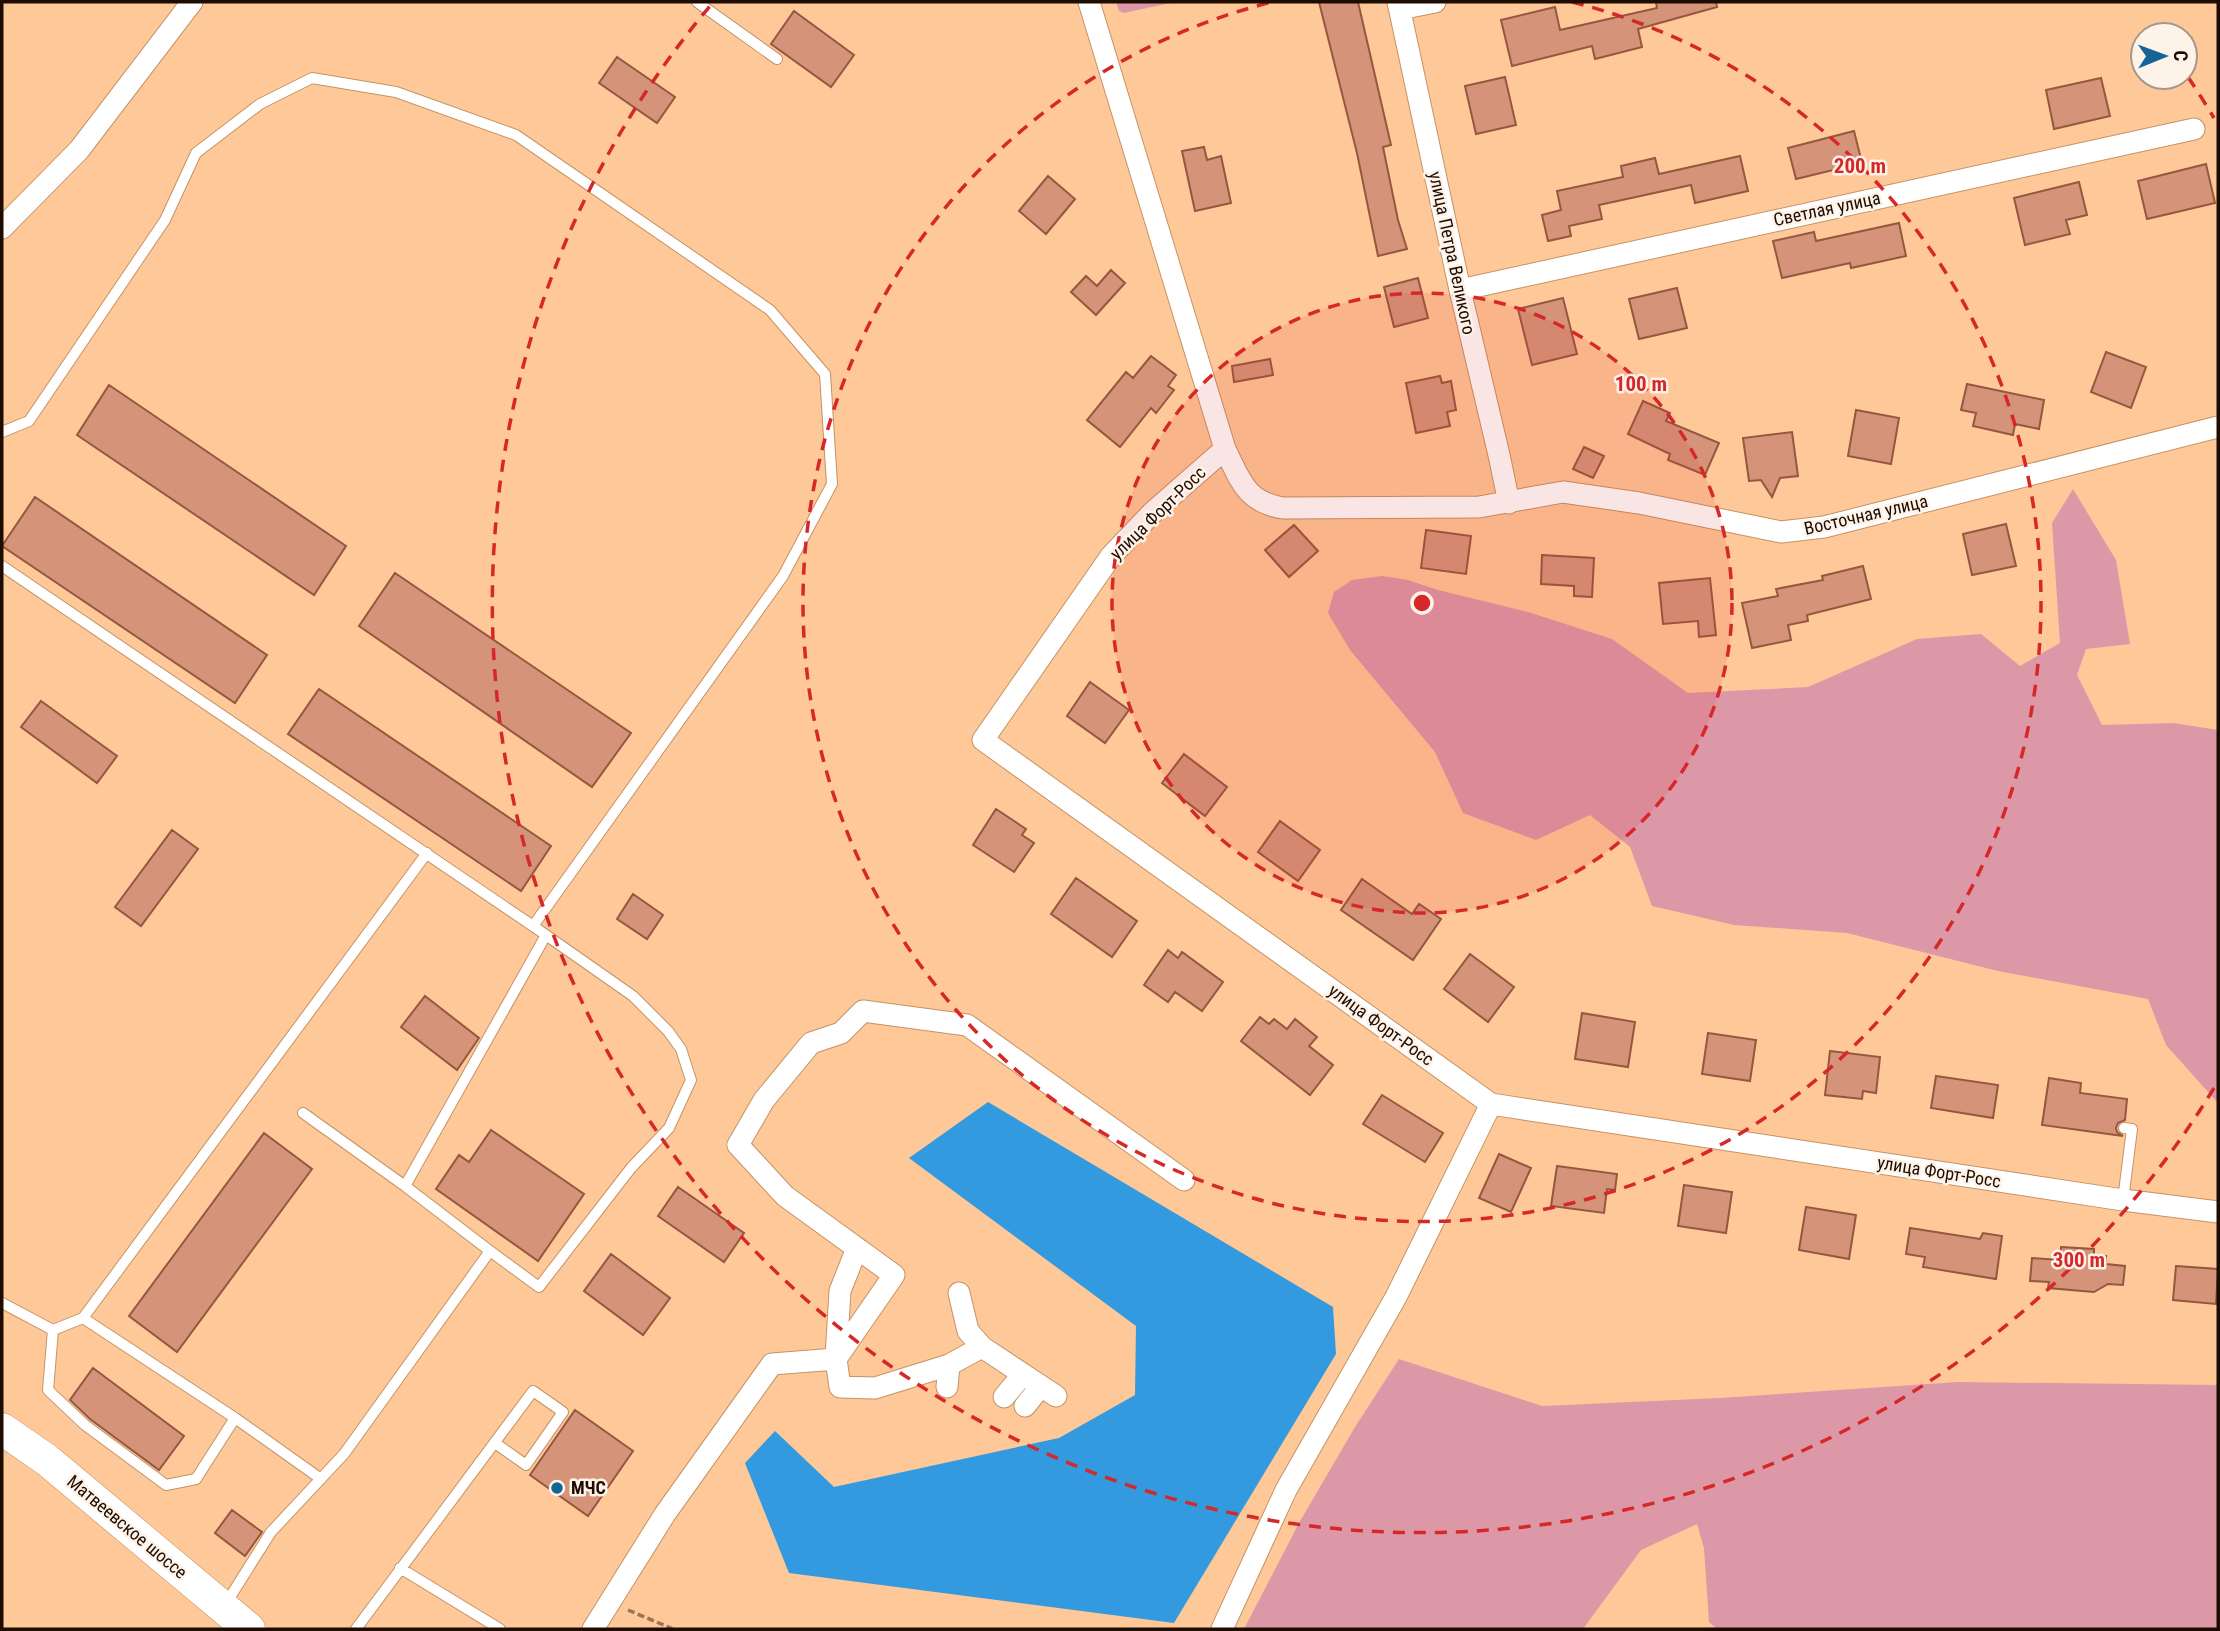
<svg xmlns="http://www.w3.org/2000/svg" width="2220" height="1631" font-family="'Roboto Condensed',sans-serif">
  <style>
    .green { fill: #dd98a8 }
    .water { fill: #339adf }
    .building { fill: #d59479; stroke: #94583f; stroke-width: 2 }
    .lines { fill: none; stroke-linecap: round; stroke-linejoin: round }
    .service-casing { stroke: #c59364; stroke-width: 12 }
    .minor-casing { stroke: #c59364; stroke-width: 23 }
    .secondary-casing { stroke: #c59364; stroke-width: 33 }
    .path { stroke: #9a7454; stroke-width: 3.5; stroke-dasharray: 7 3.5; stroke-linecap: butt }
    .service { stroke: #fff; stroke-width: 10 }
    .minor { stroke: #fff; stroke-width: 21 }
    .secondary { stroke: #fff; stroke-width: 32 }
    .ring { fill: none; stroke: #d62828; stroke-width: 3.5; stroke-dasharray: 12 9 }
    .poi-dot { fill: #166497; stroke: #fef3e9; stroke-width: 2.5 }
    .labels { text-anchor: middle; stroke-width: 5; stroke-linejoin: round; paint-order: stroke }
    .street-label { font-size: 18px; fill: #1f0c00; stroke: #fef3e9 }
    .poi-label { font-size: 18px; font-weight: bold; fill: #1f0c00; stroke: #fef3e9; text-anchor: start }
    .centre { fill: #d62828; stroke: #fef3e9; stroke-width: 3.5 }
    .ring-label { font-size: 21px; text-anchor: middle; font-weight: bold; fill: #d62828; stroke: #fef3e9; stroke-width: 5; stroke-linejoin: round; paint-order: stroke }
  </style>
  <rect width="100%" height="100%" fill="#fec898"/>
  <path class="green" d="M1116 2H1175L1124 13 1119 11Z
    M2073 489 2116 560 2130 644 2086 649 2077 675 2102 725 2173 723 2218 730V1103L2166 1045 2148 999 1998 971 1847 933 1734 925 1652 906 1630 847 1590 815 1536 840 1463 813 1435 752 1350 650 1328 613 1334 592 1352 580 1382 576 1408 580 1438 590 1528 612 1612 639 1688 693 1808 687 1917 639 1981 634 2020 666 2060 643 2052 523Z
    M1399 1359 1542 1406 1720 1398 1958 1382 2218 1385V1629H1717L1709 1622 1704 1548 1697 1524 1641 1550 1583 1629H1244L1299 1523 1355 1427Z"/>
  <path class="water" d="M988 1102 1333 1307 1336 1354 1174 1623 789 1573 745 1463 775 1431 834 1487 1059 1438 1135 1395 1136 1326 909 1158Z"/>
  <path class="building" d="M1319 2H1358L1391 145 1383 147 1398 220 1407 249 1378 256 1357 153Z
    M1656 2H1716L1717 7 1638 29 1642 47 1595 59 1592 46 1512 66 1501 20 1555 7 1560 30 1657 8Z
    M794 11 854 55 831 87 771 44Z
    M617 57 675 97 657 123 599 83Z
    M1505 77 1516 125 1476 134 1465 86Z
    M2101 78 2110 116 2054 129 2046 90Z
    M1854 131 1862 163 1796 179 1788 148Z
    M1204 147 1207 160 1221 156 1231 203 1195 211 1182 151Z
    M1740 156 1748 191 1695 203 1691 185 1599 205 1602 219 1569 226 1571 236 1548 241 1542 215 1561 210 1557 191 1623 177 1621 166 1655 158 1659 174Z
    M2206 164 2215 203 2147 219 2138 181Z
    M1048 176 1075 199 1046 234 1019 211Z
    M2079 182 2087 215 2066 220 2070 234 2025 245 2014 198Z
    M1899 223 1906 256 1851 268 1850 263 1782 278 1773 241 1814 232 1816 241Z
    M1111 270 1125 283 1096 315 1071 292 1086 276 1097 286Z
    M1418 278 1428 318 1394 327 1384 287Z
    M1677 288 1687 328 1639 339 1629 299Z
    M1563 298 1577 354 1532 365 1518 309Z
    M2106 352 2146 367 2131 408 2091 392Z
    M1151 356 1176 375 1168 386 1174 390 1156 413 1151 408 1120 447 1087 420 1126 372 1133 378Z
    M1270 359 1273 375 1234 382 1232 366Z
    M1440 376 1442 383 1451 381 1456 410 1447 412 1450 426 1416 433 1406 383Z
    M1967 384 2044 400 2039 429 2015 424 2013 435 1973 426 1976 413 1961 410Z
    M109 385 346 546 314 595 77 435Z
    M1643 401 1670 413 1666 421 1719 443 1705 475 1668 460 1670 454 1628 434Z
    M1856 410 1899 418 1891 464 1848 456Z
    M1792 432 1798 476 1780 478 1772 497 1761 480 1749 481 1743 438Z
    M1584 447 1604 456 1593 478 1573 469Z
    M35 497 267 655 235 703 2 546Z
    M2006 524 2016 566 1972 575 1963 534Z
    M1294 525 1318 551 1289 577 1265 550Z
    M1426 530 1471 536 1466 574 1421 568Z
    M1542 555 1594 558 1592 597 1574 596V586L1541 584Z
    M1863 566 1871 599 1807 615 1808 621 1788 625 1791 640 1752 648 1742 603 1778 596 1776 589 1823 580 1822 576Z
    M395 573 631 733 592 787 359 626Z
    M1710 578 1716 635 1699 637 1698 621 1663 624 1659 583Z
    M1090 682 1129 710 1105 743 1067 716Z
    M319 689 551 846 521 891 288 734Z
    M41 701 117 756 97 783 21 727Z
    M1184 754 1227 787 1205 816 1162 783Z
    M996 809 1026 829 1022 835 1034 843 1014 872 973 845Z
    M1280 821 1320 850 1298 881 1258 852Z
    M172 830 198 849 141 926 115 907Z
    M1076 878 1137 921 1112 957 1051 914Z
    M1362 879 1412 914 1419 904 1441 919 1413 960 1341 910Z
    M633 894 663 915 647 939 617 919Z
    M1168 950 1178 958 1182 952 1223 982 1202 1011 1175 992 1168 1002 1144 985Z
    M1470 954 1514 987 1488 1022 1444 989Z
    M425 996 479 1038 457 1070 401 1027Z
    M1582 1013 1635 1022 1628 1067 1575 1059Z
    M1260 1017 1269 1024 1274 1019 1287 1029 1295 1019 1317 1037 1309 1046 1333 1065 1310 1095 1241 1041Z
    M1708 1033 1756 1040 1750 1081 1702 1074Z
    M1830 1051 1880 1057 1876 1093 1863 1091 1862 1099 1825 1095Z
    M1936 1076 1998 1085 1993 1118 1931 1108Z
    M2049 1078 2081 1083 2080 1093 2127 1099 2125 1120 2118 1123 2116 1128 2117 1132 2123 1136 2042 1125Z
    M1382 1095 1443 1133 1425 1162 1363 1124Z
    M491 1130 584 1194 538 1261 436 1189 459 1155 469 1162Z
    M264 1133 312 1169 177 1352 129 1316Z
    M1499 1154 1531 1168 1511 1212 1479 1198Z
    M1557 1166 1617 1174 1615 1190 1607 1189 1604 1213 1551 1206Z
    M1684 1185 1732 1192 1726 1233 1678 1226Z
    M678 1187 744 1233 724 1262 658 1216Z
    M1806 1207 1856 1215 1849 1259 1799 1250Z
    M1910 1228 1980 1239 1983 1233 2002 1236 1996 1279 1923 1267 1925 1257 1906 1254Z
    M2061 1247 2094 1249V1255L2106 1256V1264L2125 1266 2123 1285 2108 1284 2094 1292 2048 1288 2049 1282 2030 1281 2032 1258 2060 1260Z
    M611 1254 670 1298 643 1335 584 1291Z
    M2176 1266 2218 1269 2216 1304 2173 1300Z
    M93 1368 184 1436 159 1470 90 1419 70 1400Z
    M575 1410 633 1451 588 1516 530 1475Z
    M232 1510 262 1532 245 1556 215 1533Z"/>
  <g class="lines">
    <g class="service-casing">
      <path id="service" d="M697 2 777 59
        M2 432 29 421 165 220 196 153 260 104 312 78 396 92 516 135 770 310 825 374 832 484 783 576 533 926 633 996 668 1031 681 1049 691 1080 669 1128 631 1168 539 1287 490 1251 344 1454 271 1532 225 1605
        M2 566 533 926
        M303 1113 405 1186
        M2123 1200 2132 1129 2124 1128
        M490 1251 405 1186 546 935
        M2 1303 53 1330 48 1390 85 1425 166 1485 196 1479 235 1418 321 1479
        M83 1318 235 1418
        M53 1330 83 1318 427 853
        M400 1568 500 1629
        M356 1629 533 1391 563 1412 526 1465 495 1443"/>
    </g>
    <g class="minor-casing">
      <path id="minor" d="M1089 2 1225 449C1240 479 1245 502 1283 508L1479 507 1563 492 1639 503 1781 532 1824 527 2218 427
        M1398 2 1460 290 1499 455 1509 503
        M1400 9 1435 2
        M2 228 79 150 192 2
        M1460 290 2194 129
        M1225 449 1152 513 1111 556 983 740 1491 1104 2123 1200 2218 1212
        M959 1293 968 1331 982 1347
        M836 1357 840 1291 857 1248
        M836 1359 894 1275 785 1196 738 1145 764 1100 811 1043 841 1033 863 1011 967 1025 1184 1180
        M947 1387 949 1365
        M1004 1397 1023 1374
        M1025 1406 1041 1386
        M593 1629 665 1514 772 1364 836 1359 840 1387 875 1388 949 1365 982 1347 1056 1396
        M1222 1629 1286 1490 1396 1297 1491 1104"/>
    </g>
    <g class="secondary-casing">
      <path id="secondary" d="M2 1429 47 1460 249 1629"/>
    </g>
    <path class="path" d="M628 1610 673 1629"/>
    <use href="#service" class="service"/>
    <use href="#minor" class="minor"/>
    <use href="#secondary" class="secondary"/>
  </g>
  <circle cx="1422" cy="603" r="310" fill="#d62828" fill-opacity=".12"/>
  <g class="ring">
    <circle cx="1422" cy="603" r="310"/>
    <path d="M1572 2A619 619 0 1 1 1272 2"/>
    <path d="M2214 1088A929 929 0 1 1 710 6M2188 77A929 929 0 0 1 2214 118"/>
  </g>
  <circle class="poi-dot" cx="557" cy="1488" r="7"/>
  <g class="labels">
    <g class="street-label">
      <text transform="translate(1827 209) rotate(-12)" y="6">Светлая улица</text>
      <text transform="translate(1452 253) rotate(78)" y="6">улица Петра Великого</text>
      <text transform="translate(1158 513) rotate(-44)" y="6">улица Форт-Росс</text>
      <text transform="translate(1866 515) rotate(-13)" y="6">Восточная улица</text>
      <text transform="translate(1381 1025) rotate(36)" y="6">улица Форт-Росс</text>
      <text transform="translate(1939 1172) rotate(9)" y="6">улица Форт-Росс</text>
      <text transform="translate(127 1527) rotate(40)" y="6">Матвеевское шоссе</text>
    </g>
    <g class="poi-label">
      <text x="571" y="1494">МЧС</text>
    </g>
  </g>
  <circle cx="1422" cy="603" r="10" class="centre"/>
  <g class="ring-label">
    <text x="1860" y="173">200 m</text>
    <text x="1641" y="391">100 m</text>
    <text x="2079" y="1267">300 m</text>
  </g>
  <rect width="2220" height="1631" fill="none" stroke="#1f0c00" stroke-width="7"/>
  <g transform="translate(2164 56) rotate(89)"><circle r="33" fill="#fef3e9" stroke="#a5978c" stroke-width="2"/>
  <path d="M0-5L12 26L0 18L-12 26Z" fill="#166497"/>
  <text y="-10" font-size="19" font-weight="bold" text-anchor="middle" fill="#1f0c00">С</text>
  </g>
</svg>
